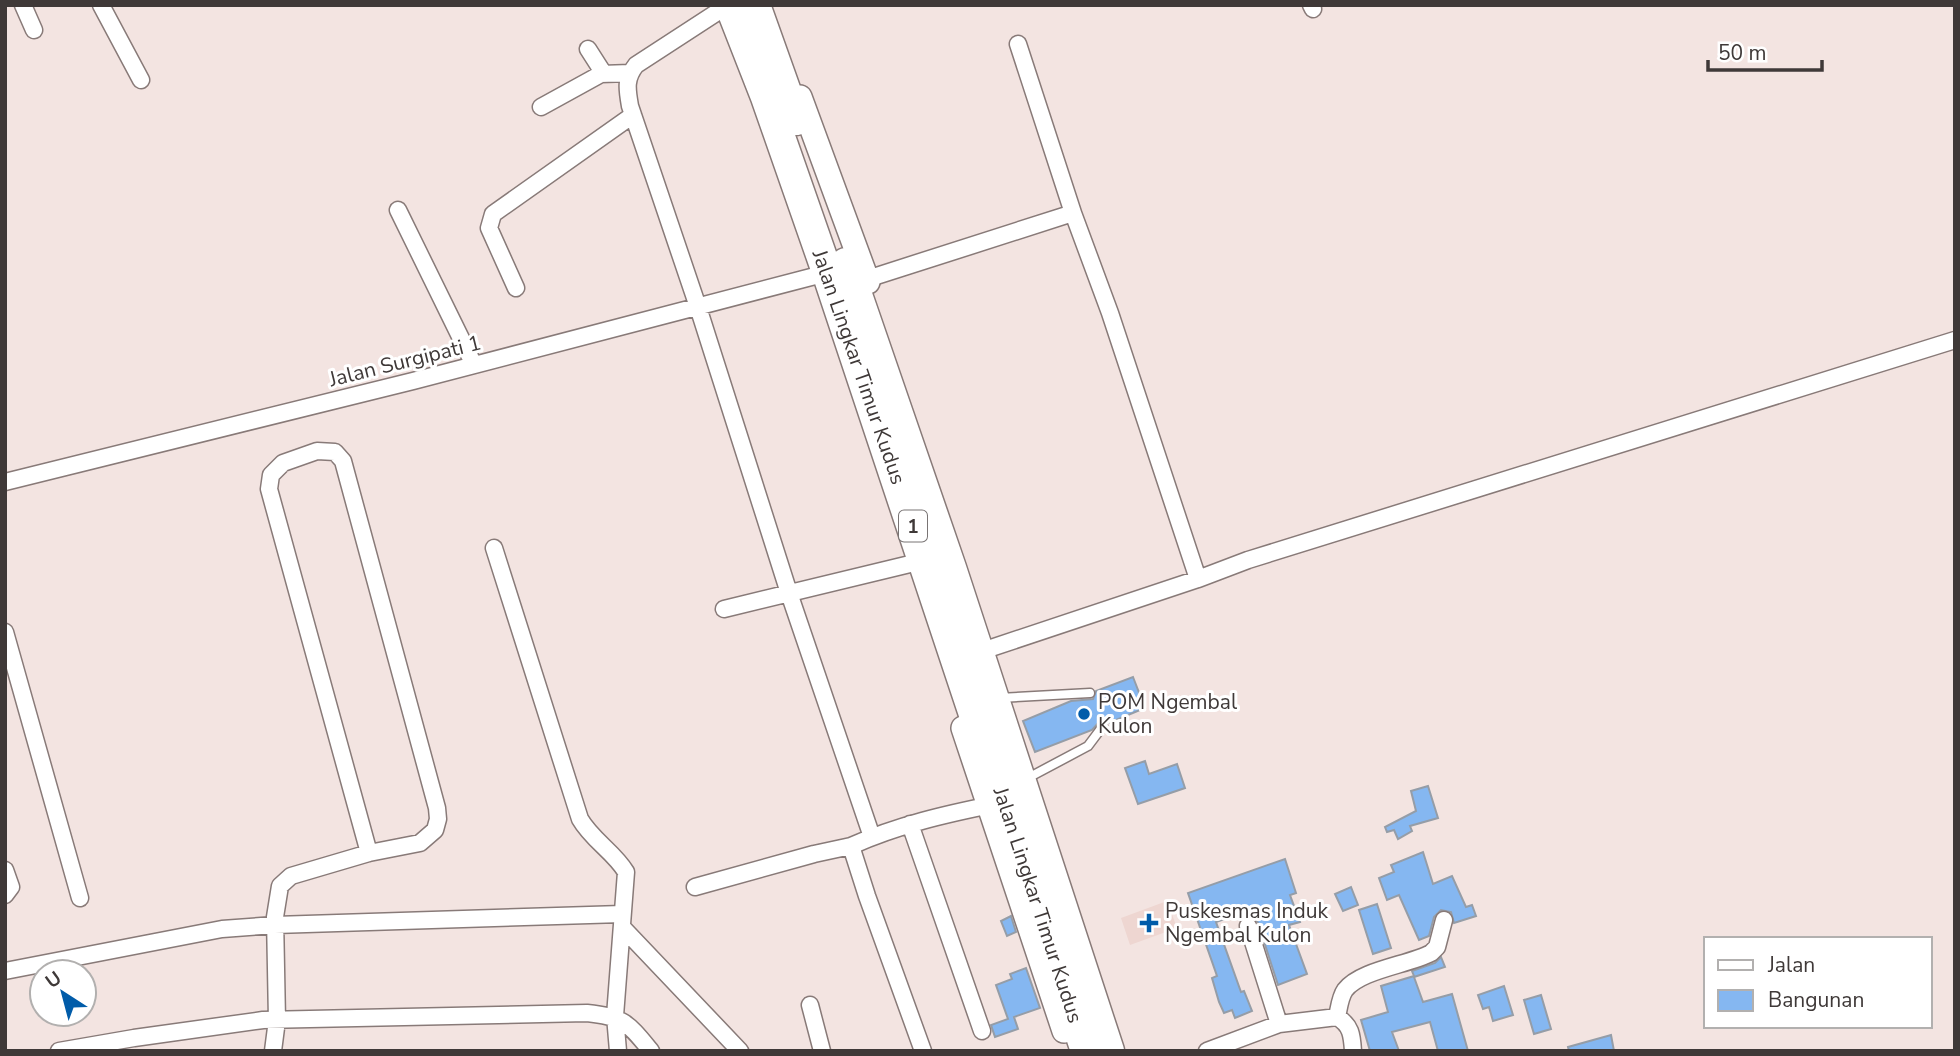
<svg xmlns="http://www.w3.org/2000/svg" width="1960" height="1056" font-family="'Nunito Sans',sans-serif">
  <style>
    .built { fill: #eed6d1 }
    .building { fill: #85b7f1; stroke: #959da7; stroke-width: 2 }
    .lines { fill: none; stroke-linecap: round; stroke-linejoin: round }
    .lane-casing { stroke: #887a78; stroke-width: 11 }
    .street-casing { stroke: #887a78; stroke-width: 19 }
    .secondary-casing { stroke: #887a78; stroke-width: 26 }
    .highway-casing { stroke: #887a78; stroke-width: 33 }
    .lane { stroke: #fff; stroke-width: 8 }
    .street { stroke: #fff; stroke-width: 16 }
    .secondary { stroke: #fff; stroke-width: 23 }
    .highway { stroke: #fff; stroke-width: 30 }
    .poi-dot { fill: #015ca9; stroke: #fff; stroke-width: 2.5 }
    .labels { text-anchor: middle; stroke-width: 6; stroke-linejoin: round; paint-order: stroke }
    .shield { fill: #fff; stroke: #797474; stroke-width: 2 }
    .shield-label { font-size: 19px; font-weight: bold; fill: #3f3938 }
    .street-label { font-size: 21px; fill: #3f3938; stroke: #fff }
    .poi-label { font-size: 21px; fill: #3f3938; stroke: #fff; text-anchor: start }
  </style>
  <rect width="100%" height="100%" fill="#f3e4e1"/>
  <path class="built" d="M1167 901 1177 928 1130 945 1121 918Z"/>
  <path class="building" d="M1133 677 1145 708 1109 723 1101 720 1092 730 1035 752 1023 721 1071 701 1093 699 1096 691Z
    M1145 761 1149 774 1177 764 1185 788 1138 804 1125 768Z
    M1428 786 1438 818 1410 826 1412 831 1398 839 1394 830 1387 832 1385 827 1416 811 1411 791Z
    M1423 852 1433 884 1452 876 1466 907 1472 905 1476 916 1454 923 1451 912 1441 910 1434 917 1429 936 1419 940 1399 895 1387 900 1379 878 1394 872 1391 865Z
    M1285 859 1296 893 1290 895 1300 922 1289 925 1307 974 1278 985 1258 923 1255 918 1249 916 1247 911 1216 922 1241 992 1244 991 1252 1011 1235 1018 1232 1010 1224 1013 1219 1002 1212 978 1217 976 1188 893Z
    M1351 887 1358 905 1343 911 1335 894Z
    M1377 904 1391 948 1373 954 1359 910Z
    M1011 916 1016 932 1007 936 1001 921Z
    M1441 957 1445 967 1414 977 1423 1002 1452 994 1468 1051H1438L1430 1022 1392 1032 1399 1051H1370L1361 1020 1388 1012 1381 986 1414 976 1412 971 1435 963Z
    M1026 968 1040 1008 1014 1017 1018 1029 995 1037 991 1025 1008 1019 996 985 1012 979 1010 974Z
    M1504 986 1513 1015 1493 1021 1489 1007 1483 1009 1478 995Z
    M1541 995 1551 1029 1534 1034 1524 1000Z
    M1611 1035 1614 1051H1569L1568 1047Z"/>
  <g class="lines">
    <g class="lane-casing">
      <path id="lane" d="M999 698 1090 693
        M1026 779 1088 746 1103 726"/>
    </g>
    <g class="street-casing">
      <path id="street" d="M23 5 34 30
        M101 5 141 80
        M1311 5 1313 9
        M719 11 636 65C625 79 627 89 630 106L698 307 789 593 872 837
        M588 49 604 74
        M541 107 601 74 630 73
        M398 210 474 365
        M867 279 1073 213 1018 44
        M516 288 489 228 493 214 633 115
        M5 482 413 381 815 276
        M494 548 580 819C592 840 614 852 626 872L615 1016 618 1051
        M1198 579 1248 560 1955 340
        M724 609 910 564
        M5 632 80 898
        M979 652 1198 579 1110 313 1073 213
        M910 824 982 1031
        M5 870 11 887 5 895
        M695 887 814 854 851 846
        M1248 926 1279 1024
        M623 928 740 1051
        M5 971 222 929 275 925 622 914
        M810 1005 822 1051
        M1337 1017C1339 1008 1340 997 1345 990 1360 970 1408 965 1431 953L1437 947 1444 920
        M59 1051 134 1038 263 1020 587 1013C624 1017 627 1022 651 1051
        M273 1051 277 1020 275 917 280 886 291 876 369 853 420 843 435 830 438 819 437 808 343 461 335 452 317 451 283 463 271 475 269 489 369 853
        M923 1051 867 896 851 846C898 825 946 814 996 804
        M1207 1051 1279 1024 1337 1017C1351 1025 1352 1035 1353 1051"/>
    </g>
    <g class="secondary-casing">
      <path id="secondary" d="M800 97 868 282
        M963 728 1064 1031"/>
    </g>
    <g class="highway-casing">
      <path id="highway" d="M730 5 766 97 825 266 1086 1051
        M755 5 796 120
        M846 263 951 568 1109 1051"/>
    </g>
    <use href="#lane" class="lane"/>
    <use href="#street" class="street"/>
    <use href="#secondary" class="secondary"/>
    <use href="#highway" class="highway"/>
  </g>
  <g class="poi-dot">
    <circle cx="1084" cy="714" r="7"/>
    <path d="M1145.5 912.5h7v7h7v7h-7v7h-7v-7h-7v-7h7z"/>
  </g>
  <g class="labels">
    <rect class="shield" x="899" y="510.5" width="28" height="31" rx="5"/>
    <g class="shield-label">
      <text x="913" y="533">1</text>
    </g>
    <g class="street-label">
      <text transform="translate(405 361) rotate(-14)" y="7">Jalan Surgipati 1</text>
      <text transform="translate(859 367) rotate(71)" y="7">Jalan Lingkar Timur Kudus</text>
      <text transform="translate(1038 905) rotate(72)" y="7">Jalan Lingkar Timur Kudus</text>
    </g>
    <g class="poi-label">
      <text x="1098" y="709">POM Ngembal<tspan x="1098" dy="24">Kulon</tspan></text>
      <text x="1165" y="918">Puskesmas Induk<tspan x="1165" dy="24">Ngembal Kulon</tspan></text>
    </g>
  </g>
  <rect width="1960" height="1056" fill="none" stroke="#3f3938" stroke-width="14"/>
  <rect x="1704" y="937" width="228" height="91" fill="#ffffff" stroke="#b2b0af" stroke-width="2"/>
  <rect x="1718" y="960" width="35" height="10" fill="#ffffff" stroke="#b2b0af" stroke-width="2"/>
  <text x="1768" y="972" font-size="21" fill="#3f3938">Jalan</text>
  <rect x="1718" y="990" width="35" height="21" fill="#85b7f1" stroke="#b2b0af" stroke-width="2"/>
  <text x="1768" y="1007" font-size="21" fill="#3f3938">Bangunan</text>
  <g transform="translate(63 993) rotate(324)"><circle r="33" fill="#ffffff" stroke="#b2b0af" stroke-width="2"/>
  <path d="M0-5L12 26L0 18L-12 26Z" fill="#015ca9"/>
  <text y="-10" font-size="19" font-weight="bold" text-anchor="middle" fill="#3f3938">U</text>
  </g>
  <path d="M1708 60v10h114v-10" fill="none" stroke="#3f3938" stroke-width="3.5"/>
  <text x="1718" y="60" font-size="21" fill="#3f3938" stroke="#ffffff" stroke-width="5" paint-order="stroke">50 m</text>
</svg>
